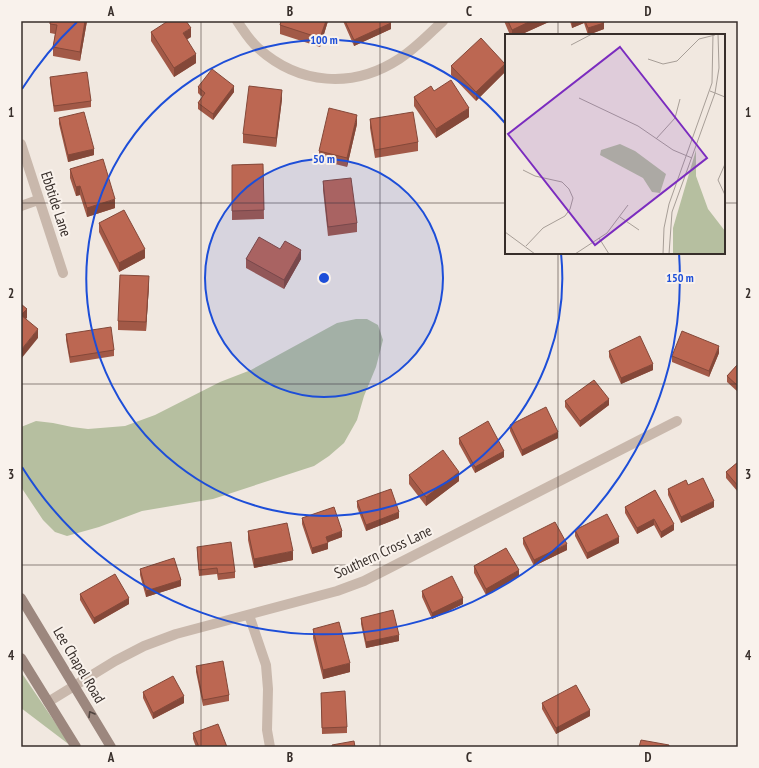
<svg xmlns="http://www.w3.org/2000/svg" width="759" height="768" font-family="'PT Sans Narrow',sans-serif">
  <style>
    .green { fill: #b6bfa0 }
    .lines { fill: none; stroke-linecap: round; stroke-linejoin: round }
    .street { stroke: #c9b8ac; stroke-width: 10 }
    .secondary { stroke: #9c877e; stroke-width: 10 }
    .wall { fill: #a25947 }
    .shaded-wall { fill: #844839 }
    .building { fill: #bc6752; stroke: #844839 }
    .oneway { stroke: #50443f }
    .grid { fill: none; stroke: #372e2a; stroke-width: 1; stroke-opacity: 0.55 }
    .ring { fill: none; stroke: #1d4ed8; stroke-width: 2 }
    .labels { text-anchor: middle; stroke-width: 4; stroke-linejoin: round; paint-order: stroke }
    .street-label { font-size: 15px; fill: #372e2a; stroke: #f9f2ec }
    .inset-road { fill: none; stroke: #a79e97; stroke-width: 1 }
    .view { fill: #7b2cbf; fill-opacity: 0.15; stroke: #7b2cbf; stroke-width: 2 }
    .inset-edge { fill: none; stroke: #372e2a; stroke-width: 2 }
    .centre { fill: #1d4ed8; stroke: #f9f2ec; stroke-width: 2 }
    .ring-label { font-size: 12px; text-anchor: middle; font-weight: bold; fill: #1d4ed8; stroke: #f9f2ec; stroke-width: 4; stroke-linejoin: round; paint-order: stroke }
    .neatline { fill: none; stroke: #372e2a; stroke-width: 1.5 }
    .grid-label { font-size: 13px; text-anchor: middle; font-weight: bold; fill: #372e2a }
  </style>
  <rect width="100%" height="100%" fill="#f1e8e0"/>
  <path class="green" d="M356 319H367L378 325 383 340 376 367 364 396 357 420 344 443 329 456 314 466 213 499 142 511 99 527 67 536 55 532 43 520 21 487V427L36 421 53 423 72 427 88 429 125 426 155 415 220 382 251 370 337 323Z
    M21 672 71 746 21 708Z"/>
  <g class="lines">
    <path class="street" d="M237 21C244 31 249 40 258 48 299 85 353 89 399 59 415 49 429 34 443 21
      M21 144 63 273
      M21 206 38 200
      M249 615 266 665 268 689 267 730 270 747
      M48 702 115 661 144 646 176 634 337 591 364 581 677 421"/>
    <path class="secondary" d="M21 598 111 747
      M21 658 76 747"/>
  </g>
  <path class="wall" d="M87 21 80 61 53 56V47L55 34 50 33V24Z
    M281 21H328L320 47 280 34V25Z
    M343 21H390L391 29 354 46Z
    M504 21H551L520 35H510Z
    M570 21H603L604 29 588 35 584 23 572 28Z
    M151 32 191 37 187 39 196 63 174 77 151 41Z
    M451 66 505 72 476 101 451 75Z
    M50 77 91 101V107L54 112 50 83Z
    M198 87 234 92 213 120 198 109V103L202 97 198 93Z
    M434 91 469 117 436 138 414 106V97Z
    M282 99 276 147 243 143V134Z
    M59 118 94 155 68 162 59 124Z
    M370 119 418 142V151L375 158 370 128Z
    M357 124 347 167 319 160V151Z
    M263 164 264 219 232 220V165Z
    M70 169 115 208 87 217 80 195 76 196 70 178Z
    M323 181 357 223V232L328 236 323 190Z
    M99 223 145 258 119 272 99 232Z
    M280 249 301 259 284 289 246 268V259Z
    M149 285 146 331 118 330V321Z
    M66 334 114 350V356L70 363 66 340Z
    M609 351 653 370 621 384 609 357Z
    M719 353 709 377 672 362V356Z
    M738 364V392L727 382V376Z
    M565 401 609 405 580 427 565 407Z
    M510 425 558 438 522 456 510 431Z
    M459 438 504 457 475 473 459 444Z
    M738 462V492L726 478V472Z
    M409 475 459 481 426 506 409 484Z
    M668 489 714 507 681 523 668 495Z
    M655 490 674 530 661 538 654 525 637 534 625 513V507Z
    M357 501 399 518 366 531 357 507Z
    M302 518 342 537 328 542V549L312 554 302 524Z
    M575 530 619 543 587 559 575 536Z
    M248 531 293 560 254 568 248 540Z
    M523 538 567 550 534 566 523 544Z
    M197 547 235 572V578L218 580 217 574 199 576 197 553Z
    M474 566 519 576 486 595 474 573Z
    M140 569 181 586 146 597 140 575Z
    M422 591 463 604 432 619 422 597Z
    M80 594 129 604 94 624 80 600Z
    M361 618 399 641 366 648 361 624Z
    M313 629 350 672 323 679 313 638Z
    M196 666 229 695V701L203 706 196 672Z
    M143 692 184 703 153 719 143 698Z
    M321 693 347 727V733L322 734Z
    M542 703 590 716 556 734 542 709Z
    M193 733 227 747H196L193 739Z"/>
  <path class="shaded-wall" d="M85 21H87L80 61V52Z
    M326 21H328L320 47V38Z
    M531 21H551L520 35H512V30Z
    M572 21H584V23L572 28Z
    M391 23V29L354 46V40Z
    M604 23V29L588 35V28Z
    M191 28V37L183 42V33Z
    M196 54V63L174 77V68Z
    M505 64V72L476 101V92Z
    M234 86V92L213 120V114Z
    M282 90V99L276 147V138Z
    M469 108V117L436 138V129Z
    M357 115V124L347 167V158Z
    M94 149V155L68 162V155Z
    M80 186V195L76 196V187Z
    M115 199V208L87 217V208Z
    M145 249V258L119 272V263Z
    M301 250V259L284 289V280Z
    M149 276V285L146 331V322Z
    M27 309V318L21 324V315Z
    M38 329V338L21 359V350Z
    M719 346V353L709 377V371Z
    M653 364V370L621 384V378Z
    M609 399V405L580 427V421Z
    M558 432V438L522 456V450Z
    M504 451V457L475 473V467Z
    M459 472V481L426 506V497Z
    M714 501V507L681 523V517Z
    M399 512V518L366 531V525Z
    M654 519V525L637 534V528Z
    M674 524V530L661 538V532Z
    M342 531V537L326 543V537Z
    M619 537V543L587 559V553Z
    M328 543V549L312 554V548Z
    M567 544V550L534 566V560Z
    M293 551V560L254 568V559Z
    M519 570V576L486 595V589Z
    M181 580V586L146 597V591Z
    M129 598V604L94 624V618Z
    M463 598V604L432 619V613Z
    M399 635V641L366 648V642Z
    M350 663V672L323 679V670Z
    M184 696V703L153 719V713Z
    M590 710V716L556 734V728Z"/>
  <path class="building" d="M50 21H85L80 52 53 47 57 25 50 24Z
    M168 21H186L191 28 183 33 196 54 174 68 151 32Z
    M281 21H326L320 38 280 25Z
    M345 21H390L391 23 354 40Z
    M508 21H531L512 30Z
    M585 21H603L604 23 588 28Z
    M481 38 505 64 476 92 451 66Z
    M212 69 234 86 213 114 198 103 205 93 198 87Z
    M87 72 91 101 54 106 50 77Z
    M451 80 469 108 436 129 414 97 431 86 434 91Z
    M249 86 282 90 276 138 243 134Z
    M329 108 357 115 347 158 319 151Z
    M84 112 94 149 68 155 59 118Z
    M413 112 418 142 375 150 370 119Z
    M103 159 115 199 87 208 80 186 76 187 70 169Z
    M263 164 264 210 232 211V165Z
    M351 178 357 223 328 227 323 181Z
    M124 210 145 249 119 263 99 223Z
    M259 237 280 249 285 241 301 250 284 280 246 259Z
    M120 275 149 276 146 322 118 321Z
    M21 304 27 309 21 315 38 329 21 350Z
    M111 327 114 350 70 357 66 334Z
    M682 331 719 346 709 371 672 356Z
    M640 336 653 364 621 378 609 351Z
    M738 364V386L727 376Z
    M594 380 609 399 580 421 565 401Z
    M546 407 558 432 522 450 510 425Z
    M488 421 504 451 475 467 459 438Z
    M443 450 459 472 426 497 409 475Z
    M738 462V486L726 472Z
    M703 478 714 501 681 517 668 489 686 480 688 485Z
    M391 489 399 512 366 525 357 501Z
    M655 490 674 524 661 532 654 519 637 528 625 507Z
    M334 507 342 531 326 537 328 543 312 548 302 518Z
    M607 514 619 537 587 553 575 530Z
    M555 522 567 544 534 560 523 538Z
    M287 523 293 551 254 559 248 531Z
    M231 542 235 572 218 574 217 568 199 570 197 547Z
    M506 548 519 570 486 589 474 566Z
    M174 558 181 580 146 591 140 569Z
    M115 574 129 598 94 618 80 594Z
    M452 576 463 598 432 613 422 591Z
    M393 610 399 635 366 642 361 618Z
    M339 622 350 663 323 670 313 629Z
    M223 661 229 695 203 700 196 666Z
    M173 676 184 696 153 713 143 692Z
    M576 685 590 710 556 728 542 703Z
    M345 691 347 727 322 728 321 693Z
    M218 724 227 747H199L193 733Z
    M641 740 669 745V747H639Z
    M354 741 355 747H332V745Z"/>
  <defs><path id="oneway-chevron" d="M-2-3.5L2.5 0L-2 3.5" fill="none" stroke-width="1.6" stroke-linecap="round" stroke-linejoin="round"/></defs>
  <use class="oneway" href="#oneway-chevron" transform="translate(91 714) rotate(-121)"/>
  <path class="grid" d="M201 21V747M380 21V747M558 21V35M21 203H506M724 203H738M558 253V747M21 384H738M21 565H738"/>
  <circle cx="324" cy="278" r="119" fill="#1d4ed8" fill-opacity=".12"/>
  <g class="ring">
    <circle cx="324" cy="278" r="119"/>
    <path d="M561 253A238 238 0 1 1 505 123"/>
    <path d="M22 89A356 356 0 0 1 77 22M679 253A356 356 0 0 1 22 467"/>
  </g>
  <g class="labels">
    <g class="street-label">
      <text transform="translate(56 204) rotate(72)" y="5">Ebbtide Lane</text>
      <text transform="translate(383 552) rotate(-25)" y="5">Southern Cross Lane</text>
      <text transform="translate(79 665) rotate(59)" y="5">Lee Chapel Road</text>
    </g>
  </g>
  <g transform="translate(505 34)">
    <rect width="220" height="220" fill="#f1e8e0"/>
    <path d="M115 110 130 117 161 140 155 159 147 158 138 144 95 121 96 116ZM191 116V142L203 175 220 197V220H168V194Z" fill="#b6bfa0"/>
    <path class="inset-road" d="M66 11 87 0M143 25 158 30 172 27 194 5 210 1M205 57 220 63M74 64 133 92 168 116 187 124M151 105 170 84 175 65M220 130 213 146 220 161M18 136 30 142 57 148 64 155 68 164 65 175 60 182 38 194 21 212M115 183 134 196M0 198 30 220M94 204 104 220M70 220 102 199 123 171M158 220 159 194 164 170 207 49 208 0M164 220 167 178 210 59 214 34 213 0"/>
    <path class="view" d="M115 13 202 124 90 211 3 100Z"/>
    <rect width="220" height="220" class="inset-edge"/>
  </g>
  <circle cx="324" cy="278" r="6" class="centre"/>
  <g class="ring-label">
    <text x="324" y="44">100 m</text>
    <text x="324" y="163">50 m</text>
    <text x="680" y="282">150 m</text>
  </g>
  <rect width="759" height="768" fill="none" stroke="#f9f2ec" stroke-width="44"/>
  <rect x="22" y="22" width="715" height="724" class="neatline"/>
  <g class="grid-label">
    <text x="111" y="16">A</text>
    <text x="290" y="16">B</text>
    <text x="469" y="16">C</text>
    <text x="648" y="16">D</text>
    <text x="11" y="117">1</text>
    <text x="748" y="117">1</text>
    <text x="11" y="298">2</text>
    <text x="748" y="298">2</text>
    <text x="11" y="479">3</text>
    <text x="748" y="479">3</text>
    <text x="11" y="660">4</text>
    <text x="748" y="660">4</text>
    <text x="111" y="762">A</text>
    <text x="290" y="762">B</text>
    <text x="469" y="762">C</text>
    <text x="648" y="762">D</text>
  </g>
</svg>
